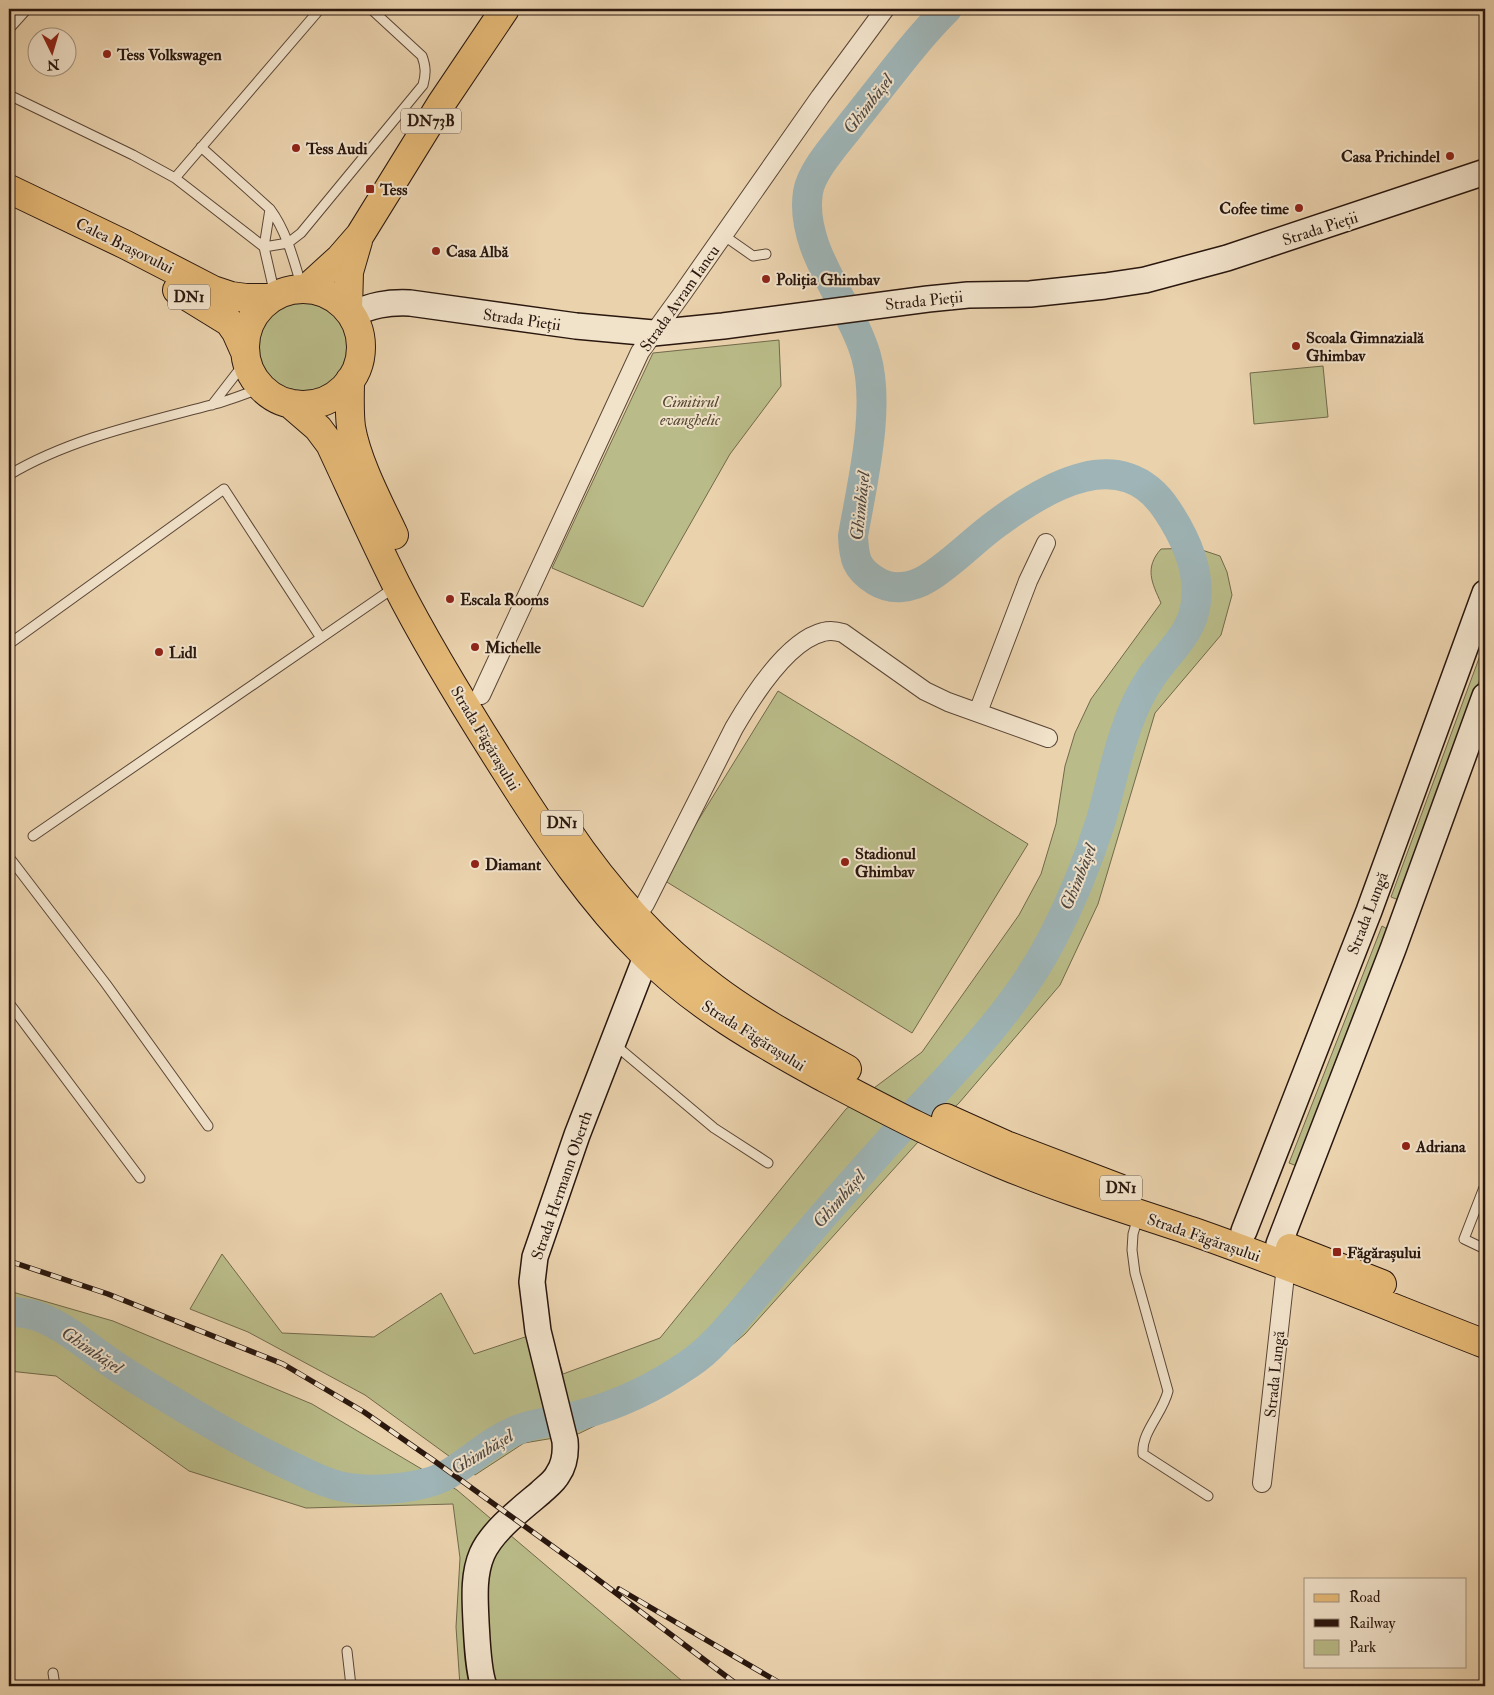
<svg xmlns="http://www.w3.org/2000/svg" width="1494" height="1695" font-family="'IM FELL Double Pica',serif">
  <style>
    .green { fill: #b9bb88; stroke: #72694b }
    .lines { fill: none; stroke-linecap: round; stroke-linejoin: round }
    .river { stroke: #9eb4b6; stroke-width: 30 }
    .lane-casing { stroke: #5a4636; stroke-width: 11 }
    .street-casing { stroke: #5a4636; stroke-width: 20 }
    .secondary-casing { stroke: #2a170e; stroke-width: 28 }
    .primary-casing { stroke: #2a170e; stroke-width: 30 }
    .highway-casing { stroke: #2a170e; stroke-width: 30 }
    .lane { stroke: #f1e2ca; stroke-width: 9 }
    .street { stroke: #f1e2ca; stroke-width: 18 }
    .secondary { stroke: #f1e2ca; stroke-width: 25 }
    .primary { stroke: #e5b976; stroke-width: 28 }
    .highway { stroke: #e5b976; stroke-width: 28 }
    .rail-casing { stroke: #2a170e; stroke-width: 5.5 }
    .rail { stroke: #f1e2ca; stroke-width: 4; stroke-dasharray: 11; stroke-linecap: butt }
    .poi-dot { fill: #8f2418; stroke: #f1e2ca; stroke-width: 2 }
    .labels { text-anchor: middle; stroke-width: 4; stroke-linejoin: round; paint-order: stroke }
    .shield { fill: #f1e2ca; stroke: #665446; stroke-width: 1 }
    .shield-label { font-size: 15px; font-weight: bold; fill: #2a170e }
    .poi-label { font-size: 16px; font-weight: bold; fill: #2a170e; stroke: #f1e2ca; text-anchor: start }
    .street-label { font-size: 16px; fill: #2a170e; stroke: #f1e2ca }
    .park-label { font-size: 16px; font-style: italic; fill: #554833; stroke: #f1e2ca }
    .water-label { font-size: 18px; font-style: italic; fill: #4d4640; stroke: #f1e2ca }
  </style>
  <rect width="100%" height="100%" fill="#ead2ad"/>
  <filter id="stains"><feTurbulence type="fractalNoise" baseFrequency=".004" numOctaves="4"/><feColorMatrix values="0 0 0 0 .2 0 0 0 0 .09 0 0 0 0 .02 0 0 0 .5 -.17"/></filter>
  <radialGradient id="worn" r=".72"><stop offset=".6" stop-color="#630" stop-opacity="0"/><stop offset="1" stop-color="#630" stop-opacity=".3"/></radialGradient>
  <path class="green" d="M256 347a46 46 0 1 1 92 0a46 46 0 1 1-92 0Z
    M779 340 781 386 730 454 643 607 552 568 653 353Z
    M1323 366 1328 417 1254 424 1250 373Z
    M1196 548 1220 556 1227 572 1232 595 1221 635 1155 713 1098 904 1060 985 959 1103 918 1142 745 1334 693 1378 578 1434 524 1443 475 1475 365 1395 248 1332 190 1309 222 1254 282 1333 374 1337 441 1293 474 1354 549 1329 563 1374 660 1338 846 1109 922 1052 1019 915 1041 874 1056 824 1065 766 1075 733 1091 699 1161 603C1152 583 1144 568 1161 549Z
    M1485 642V665L1399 900 1391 897Z
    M778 691 1028 844 912 1033 662 879Z
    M1382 926 1389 930 1297 1166 1289 1163Z
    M9 1291 113 1321 312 1404 457 1490 688 1686H460L456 1627 460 1558 453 1504 306 1508 189 1471 56 1376 9 1371Z"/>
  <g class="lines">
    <path class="river" d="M9 1311C16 1312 23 1313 30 1314 61 1322 88 1348 114 1365 138 1381 164 1396 189 1411 224 1432 258 1451 295 1468 315 1478 334 1487 357 1489 381 1491 420 1488 443 1477 469 1463 489 1441 517 1430 537 1422 559 1421 580 1415 618 1405 657 1386 689 1364 713 1348 731 1324 750 1302 776 1271 802 1240 828 1210 857 1177 886 1144 916 1112 966 1059 1017 1006 1051 941 1071 903 1088 861 1101 820 1112 782 1119 741 1136 704 1140 695 1146 685 1152 676 1169 651 1193 633 1196 602 1200 570 1185 537 1167 510 1122 441 1046 487 996 524 974 540 951 564 928 578 912 588 892 591 876 581 856 569 854 558 853 536 862 483 881 408 866 356 851 303 799 250 808 192 812 169 839 141 853 122 884 84 912 44 947 9"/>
    <g class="lane-casing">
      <path id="lane" d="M9 29 27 9
        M9 95 133 155 175 178 264 247 288 243 301 233 423 85C426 74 426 67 422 56L371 9
        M201 147 270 209C287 232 294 261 302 288
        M175 178 320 9
        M270 209 264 247 275 295
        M723 235 753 256 766 254
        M212 405 246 361
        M9 475C69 439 143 423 211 405 228 401 245 394 261 388
        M9 644 224 489 321 638
        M33 836 395 587
        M9 857 106 984 208 1126
        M9 1003 140 1178
        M614 1044 714 1128 768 1163
        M1485 1185 1464 1239 1485 1249
        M1138 1217 1133 1234 1132 1250 1135 1273 1168 1391C1163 1413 1141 1432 1143 1454L1208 1496
        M347 1651 351 1686
        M53 1673 55 1686"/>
    </g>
    <g class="street-casing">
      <path id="street" d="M481 695 640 352 682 294 820 97 885 9
        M978 712 1028 581 1046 543
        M635 917 645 904 734 728C752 697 787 641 823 632 830 630 837 631 843 633L925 691 948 702 1048 738
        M1262 1483 1286 1266"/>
    </g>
    <g class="secondary-casing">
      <path id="secondary" d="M351 315C371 305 388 302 410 303L576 326 653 333 723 326 928 299 968 295 1030 294 1105 286 1145 280 1227 258 1485 172
        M1244 1231 1369 911 1485 593
        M1279 1244 1393 949 1485 696
        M484 1686C478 1671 477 1639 476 1622 475 1599 473 1575 482 1554 492 1531 521 1509 540 1493 546 1487 554 1482 558 1474 565 1464 566 1453 565 1441L538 1331 532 1282 535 1257 577 1135 646 957"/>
    </g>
    <g class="primary-casing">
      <path id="primary" d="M306 289 340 258 360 235 441 104 505 9
        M348 310 349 272 358 241"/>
    </g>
    <g class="highway-casing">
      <path id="highway" d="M9 189 126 245 213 290 231 296 246 298H272
        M245 347a58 58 0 1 1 116 0a58 58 0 1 1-116 0Z
        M177 290 229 322 236 332 244 350
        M350 380C350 396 349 411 351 427 357 462 379 503 394 535
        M289 403 318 428 330 444C352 491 373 538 396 584 429 649 470 715 509 776 549 839 591 901 644 954 694 1005 759 1042 821 1076 880 1107 940 1139 1001 1164 1065 1191 1132 1211 1197 1233 1294 1267 1390 1307 1485 1344
        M565 827C606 888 654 943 714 988 755 1019 802 1044 847 1069
        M946 1118 1006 1145 1119 1188
        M1290 1248 1382 1284"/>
    </g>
    <use href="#lane" class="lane"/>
    <use href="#street" class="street"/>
    <use href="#secondary" class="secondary"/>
    <use href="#primary" class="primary"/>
    <use href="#highway" class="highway"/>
    <g class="rail-casing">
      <path id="rail" d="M9 1261 108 1294 283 1364 364 1412 433 1460 584 1569 739 1686
        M619 1589 785 1686"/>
    </g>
    <use href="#rail" class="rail"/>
  </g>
  <g class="poi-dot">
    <circle cx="107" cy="54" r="5"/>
    <circle cx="296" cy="148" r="5"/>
    <circle cx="1450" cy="156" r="5"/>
    <rect x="365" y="184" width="10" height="10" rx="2.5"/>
    <circle cx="1299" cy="208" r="5"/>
    <circle cx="436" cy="251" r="5"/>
    <circle cx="766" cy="279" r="5"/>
    <circle cx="1296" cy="346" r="5"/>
    <circle cx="450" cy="599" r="5"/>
    <circle cx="475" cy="647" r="5"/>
    <circle cx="159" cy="652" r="5"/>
    <circle cx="845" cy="862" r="5"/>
    <circle cx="475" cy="864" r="5"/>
    <circle cx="1406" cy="1146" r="5"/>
    <rect x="1332" y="1247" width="10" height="10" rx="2.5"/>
  </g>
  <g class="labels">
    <g class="shield">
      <rect x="401" y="108.5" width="60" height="25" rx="4"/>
      <rect x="168" y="284.5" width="42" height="25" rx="4"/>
      <rect x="541" y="810.5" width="42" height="25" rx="4"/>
      <rect x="1100" y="1175.5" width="42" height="25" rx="4"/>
    </g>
    <g class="shield-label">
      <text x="431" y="126">DN73B</text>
      <text x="189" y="302">DN1</text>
      <text x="562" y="828">DN1</text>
      <text x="1121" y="1193">DN1</text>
    </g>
    <g class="poi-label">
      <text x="117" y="60">Tess Volkswagen</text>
      <text x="306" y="154">Tess Audi</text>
      <text x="1440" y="162" text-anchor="end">Casa Prichindel</text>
      <text x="380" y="195">Tess</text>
      <text x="1289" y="214" text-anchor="end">Cofee time</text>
      <text x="446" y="257">Casa Albă</text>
      <text x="776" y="285">Poliția Ghimbav</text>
      <text x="1306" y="343">Scoala Gimnazială<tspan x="1306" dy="18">Ghimbav</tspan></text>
      <text x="460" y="605">Escala Rooms</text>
      <text x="485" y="653">Michelle</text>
      <text x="169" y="658">Lidl</text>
      <text x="855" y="859">Stadionul<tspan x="855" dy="18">Ghimbav</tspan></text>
      <text x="485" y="870">Diamant</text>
      <text x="1416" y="1152">Adriana</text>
      <text x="1347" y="1258">Făgărașului</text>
    </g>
    <g class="street-label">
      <text transform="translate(1320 228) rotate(-18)" y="6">Strada Pieții</text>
      <text transform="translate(125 245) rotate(26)" y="6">Calea Brașovului</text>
      <text transform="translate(679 298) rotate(-55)" y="6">Strada Avram Iancu</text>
      <text transform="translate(924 300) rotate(-6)" y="6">Strada Pieții</text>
      <text transform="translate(522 319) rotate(8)" y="6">Strada Pieții</text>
      <text transform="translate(486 738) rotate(59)" y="6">Strada Făgărașului</text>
      <text transform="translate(1367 913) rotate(-69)" y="6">Strada Lungă</text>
      <text transform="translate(754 1035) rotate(32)" y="6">Strada Făgărașului</text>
      <text transform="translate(561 1185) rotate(-71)" y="6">Strada Hermann Oberth</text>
      <text transform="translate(1204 1237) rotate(19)" y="6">Strada Făgărașului</text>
      <text transform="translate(1274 1374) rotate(-84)" y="6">Strada Lungă</text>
    </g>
    <g class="park-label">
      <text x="690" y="407">Cimitirul<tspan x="690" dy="18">evanghelic</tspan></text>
    </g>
    <g class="water-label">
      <text transform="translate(868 104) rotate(-52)" y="6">Ghimbășel</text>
      <text transform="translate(860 506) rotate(-84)" y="6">Ghimbășel</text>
      <text transform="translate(1078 877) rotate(-68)" y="6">Ghimbășel</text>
      <text transform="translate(839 1199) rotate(-49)" y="6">Ghimbășel</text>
      <text transform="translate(92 1350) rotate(34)" y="6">Ghimbășel</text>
      <text transform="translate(482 1452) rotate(-31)" y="6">Ghimbășel</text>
    </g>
  </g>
  <rect width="1494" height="1695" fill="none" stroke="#ead2ad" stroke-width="30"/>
  <rect x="10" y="10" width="1474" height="1675" fill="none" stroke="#2a170e" stroke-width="2.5"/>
  <rect x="15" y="15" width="1464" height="1665" fill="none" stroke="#2a170e"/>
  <rect x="1304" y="1578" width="162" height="90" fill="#f1e2ca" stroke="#a1917f"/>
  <rect x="1314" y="1594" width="25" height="8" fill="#e5b976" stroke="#a1917f"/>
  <text x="1349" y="1602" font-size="15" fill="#2a170e">Road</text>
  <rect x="1314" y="1619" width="25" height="8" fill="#2a170e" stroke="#a1917f"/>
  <text x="1349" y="1628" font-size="15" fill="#2a170e">Railway</text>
  <rect x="1314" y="1640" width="25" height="15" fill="#b9bb88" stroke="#a1917f"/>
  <text x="1349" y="1652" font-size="15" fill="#2a170e">Park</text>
  <g transform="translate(52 52) rotate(175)"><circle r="24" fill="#f1e2ca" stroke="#a1917f"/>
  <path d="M0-4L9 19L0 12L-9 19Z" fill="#8f2418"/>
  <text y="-8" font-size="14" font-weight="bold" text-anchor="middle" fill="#2a170e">N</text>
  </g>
  <rect width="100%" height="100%" filter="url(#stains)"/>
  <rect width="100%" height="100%" fill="url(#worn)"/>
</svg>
